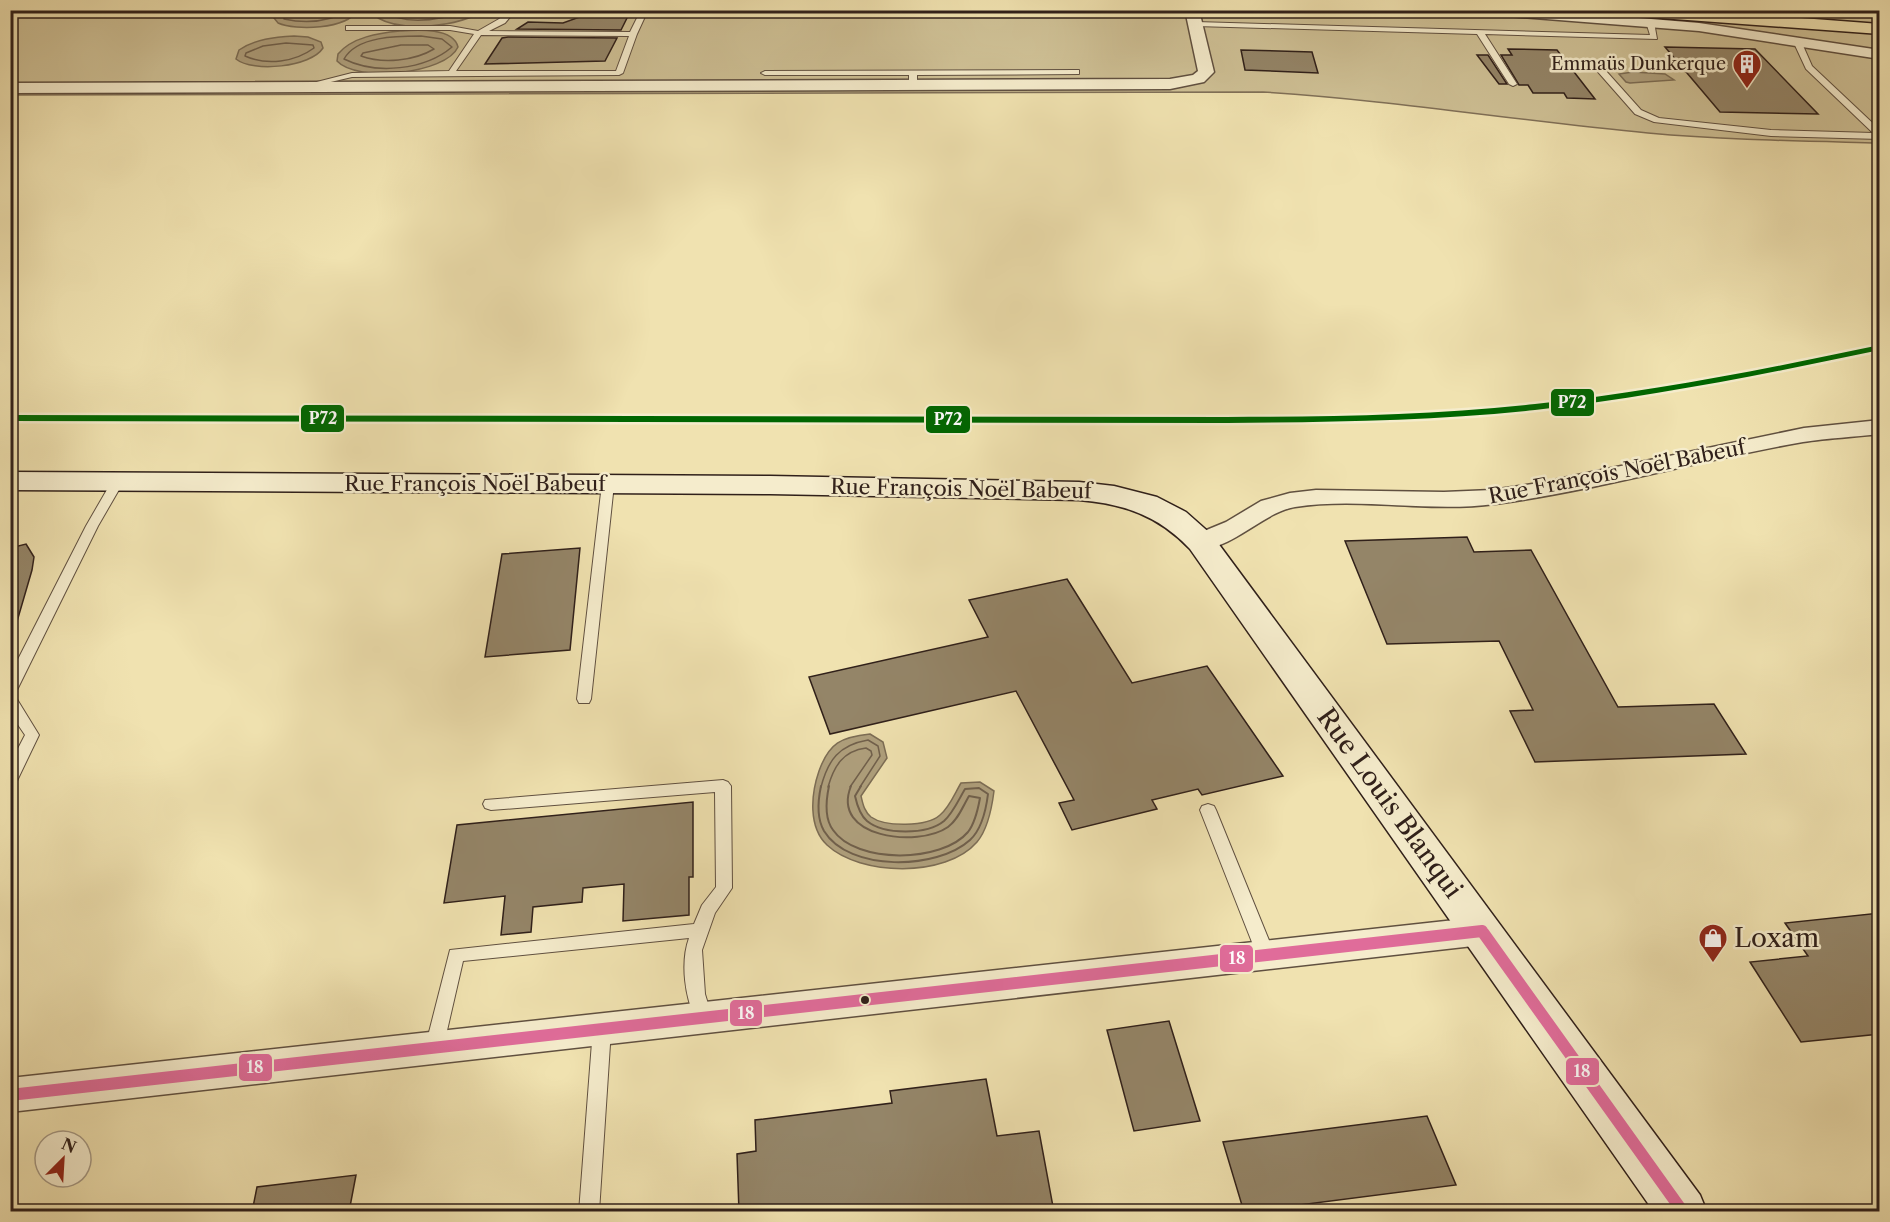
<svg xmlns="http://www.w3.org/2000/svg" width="1890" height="1222" font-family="'Libre Caslon Text',serif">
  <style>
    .green { fill: #cfc196; stroke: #807058; stroke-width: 1.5 }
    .water { fill: #afa07d; stroke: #7c6d55; stroke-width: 1.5 }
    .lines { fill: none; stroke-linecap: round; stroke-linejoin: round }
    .shore-far1 { stroke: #70604c; stroke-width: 1.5 }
    .shore { stroke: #70604c; stroke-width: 2 }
    .stream { stroke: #7c6d55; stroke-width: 4.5 }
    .building { fill: #948568; stroke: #30201a; stroke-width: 1.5 }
    .lane-casing { stroke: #605040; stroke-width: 2 }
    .street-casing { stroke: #605040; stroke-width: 3 }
    .secondary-casing { stroke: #30201a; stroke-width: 3 }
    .highway-casing { stroke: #30201a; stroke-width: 3 }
    .lane { fill: #f5eccc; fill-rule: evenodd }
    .street { fill: #f5eccc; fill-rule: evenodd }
    .secondary { fill: #f5eccc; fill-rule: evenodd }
    .highway { fill: #f0e2b0; fill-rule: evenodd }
    .bus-1-casing { stroke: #f5eccc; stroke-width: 16 }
    .bus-1 { stroke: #e06c9a; stroke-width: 12 }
    .rail-1-casing { stroke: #f5eccc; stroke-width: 5 }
    .rail-1 { fill: #060; fill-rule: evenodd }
    .bus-dot { fill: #30201a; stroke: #f5eccc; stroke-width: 2 }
    .labels { text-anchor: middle; stroke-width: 5; stroke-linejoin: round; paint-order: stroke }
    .far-poi-label { font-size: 18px; fill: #30201a; stroke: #f5eccc; text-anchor: end }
    .street-label { font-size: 21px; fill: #30201a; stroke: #f5eccc }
    .near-street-label { font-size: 26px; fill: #30201a; stroke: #f5eccc }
    .near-poi-label { font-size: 26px; fill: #30201a; stroke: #f5eccc; text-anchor: start }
    .line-badge { stroke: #f5eccc; stroke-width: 2 }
    .badge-label { font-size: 16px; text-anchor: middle; font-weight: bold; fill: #fff }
  </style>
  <rect width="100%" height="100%" fill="#f0e2b0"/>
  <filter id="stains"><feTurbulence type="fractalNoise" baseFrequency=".00333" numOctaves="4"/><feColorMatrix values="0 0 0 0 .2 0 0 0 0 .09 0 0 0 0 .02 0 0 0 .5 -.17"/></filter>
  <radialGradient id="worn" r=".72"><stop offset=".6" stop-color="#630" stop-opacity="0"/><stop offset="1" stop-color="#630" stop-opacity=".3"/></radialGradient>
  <path class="green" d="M10 11H1879V143C1802 141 1725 140 1648 133 1519 121 1392 100 1263 92L11 95Z"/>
  <path class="water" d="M376 10H483V11C459 26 404 33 378 18Z
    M281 11V10L357 11C346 29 296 31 278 23L274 18Z
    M400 31C416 30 453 27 458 47 446 74 357 83 337 61L338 54C352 37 379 33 400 31Z
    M294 36 308 37 321 42 323 48C311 67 253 73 236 59L239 50C255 39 275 37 294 36Z
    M1633 72 1665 74 1674 80 1630 83 1626 82 1619 74Z
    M870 734 883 742 887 758 861 796C863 804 864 811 871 817 885 827 927 827 940 815 949 808 955 793 961 783L980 782 994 791C992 807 988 829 977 842 946 878 860 876 827 845 808 827 811 794 819 771 829 743 841 737 870 734Z"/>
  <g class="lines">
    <path class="shore-far1" d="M284 10V19C307 24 329 22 350 10
      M381 10C406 28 444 19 471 10
      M421 36 442 39 452 47C425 70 376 75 344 59 357 36 397 36 421 36Z
      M286 43 313 45 314 48C295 62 267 66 245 56L246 53 263 46Z
      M401 45H428L434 49C414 61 383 64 361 56L363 53Z
      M821 787C828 760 839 745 868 740L878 746 880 756 860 787
      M828 787C834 766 843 751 866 748L871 751 872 755 850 787"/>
    <path class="shore" d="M821 786C818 800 816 817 824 831 849 872 937 870 970 840 982 829 986 810 988 794L979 788 965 789C959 799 953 813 944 821 927 835 884 835 867 821 860 815 857 805 855 796L861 786
      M829 786C826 800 824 818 833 830 856 864 942 863 968 832 975 823 978 809 980 798L969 796C963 806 958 820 948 827 918 848 830 838 851 786"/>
    <path class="stream" d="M10 11 21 10"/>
  </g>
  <path class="building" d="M588 10H631L621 30 517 29 528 22 563 23 588 14Z
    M508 37 617 38 605 61 485 64 502 38Z
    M1665 47 1755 49 1818 114 1720 112Z
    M1508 49 1557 50 1595 99 1567 98 1564 93H1533L1528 85H1519L1501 55H1512Z
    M1241 50 1312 52 1318 73 1245 70Z
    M1477 55H1488L1507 84H1499Z
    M1467 537 1474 552 1531 550 1618 707 1714 704 1746 754 1535 762 1510 711 1533 710 1499 641 1387 644 1345 541Z
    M26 544 34 557 32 570 16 625 10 624V548Z
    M580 548 570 650 485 657 502 554Z
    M1067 579 1132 683 1207 666 1283 776 1202 795 1198 789 1152 800 1157 809 1072 830 1059 803 1074 800 1016 691 830 734 809 677 988 637 969 600Z
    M693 802V877H689V915L623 921 624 884 583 888 582 902 533 907 531 932 501 935 505 896 444 903 457 825Z
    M1880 913V1034L1801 1042 1750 962 1808 956 1785 923Z
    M1169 1021 1200 1121 1134 1131 1107 1030Z
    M986 1079 997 1136 1039 1131 1054 1212H739L737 1154 756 1151 755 1120 892 1103 890 1091Z
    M1427 1116 1456 1185 1244 1212 1223 1142Z
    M356 1175 349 1212H252L257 1187Z"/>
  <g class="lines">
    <g class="lane-casing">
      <path id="lane" d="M508 10H516L505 23 489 31 630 32 641 10H648L637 34 623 73 619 75 352 77 305 88 301 86 352 73 449 71 474 34 450 30H346V26H450L478 31 499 19ZM481 35 629 36 616 71H456Z
        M1650 20 1654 22 1657 39 1485 34 1517 84 1513 86 1509 84 1477 34 1196 26 1192 24 1196 22 1650 35 1646 22Z
        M1797 39 1801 41 1812 66 1880 130V139L1771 136 1654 122 1635 114 1591 64 1598 62 1641 110 1659 118 1771 130 1873 133 1806 69 1793 41Z
        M1076 70H1079V74L917 75V85L913 87 909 85V75H765L761 73 765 71Z
        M118 477 124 481 98 526 17 690 10 695V675L86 526 112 481Z
        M608 480 614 484 591 699 589 703H579L577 699 602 484Z
        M10 695 15 696 39 735 15 785 10 787V764L25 735 10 713Z
        M723 780 728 782 731 786 732 888 715 913 702 950 705 994 712 1017 709 1022 703 1025 697 1022C685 999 680 963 689 938L463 961 443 1048 440 1054 434 1056 428 1054 425 1048 450 950 694 924 702 905 716 887 715 792 491 810 485 808 483 804 485 800Z
        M1208 804 1214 806 1216 810 1275 955 1272 960 1266 962 1260 960 1257 955 1200 810 1202 806Z
        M602 1021 608 1023 611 1029 599 1212H579L593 1029 596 1023Z"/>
    </g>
    <g class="street-casing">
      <path id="street" d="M1185 10H1199L1214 72 1204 82 1170 89 10 93V83L1170 79 1193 75 1198 71Z
        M1475 10H1543L1699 23 1880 50V59L1699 31 1482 14Z
        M1880 420V434C1854 437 1828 438 1803 442 1700 460 1599 490 1495 504 1429 513 1361 497 1295 507 1262 512 1226 556 1192 548L1188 542 1192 536 1226 522 1261 501 1290 493 1316 490 1444 492 1492 490 1539 483 1804 428Z
        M1482 917 1494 921 1499 931 1494 941 1482 945 10 1112V1078Z"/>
    </g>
    <g class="secondary-casing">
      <path id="secondary" d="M10 472 770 476 1079 482 1114 486 1157 497 1186 512 1212 535 1700 1195 1707 1212H1654L1190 549C1158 515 1124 504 1079 500L770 494 10 490Z"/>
    </g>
    <g class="highway-casing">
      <path id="highway" d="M1611 10H1698L1880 24V34L1619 15Z"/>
    </g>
    <use href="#lane" class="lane"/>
    <use href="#street" class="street"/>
    <use href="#secondary" class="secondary"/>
    <use href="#highway" class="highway"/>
    <g class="bus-1-casing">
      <path id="bus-1" d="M1482 931 1683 1212
        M10 1095 1482 931"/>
    </g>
    <use href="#bus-1" class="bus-1"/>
    <g class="rail-1-casing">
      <path id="rail-1" d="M1880 345V350C1766 374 1651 397 1535 410 1433 421 1330 422 1227 423L10 421V415L1227 417C1330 417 1433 415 1535 404 1651 392 1766 369 1880 345Z"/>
    </g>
    <use href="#rail-1" class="rail-1"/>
  </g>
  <defs>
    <g id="building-pin" transform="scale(1.5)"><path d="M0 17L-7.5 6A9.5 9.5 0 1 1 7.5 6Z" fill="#8f2418" stroke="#f5eccc"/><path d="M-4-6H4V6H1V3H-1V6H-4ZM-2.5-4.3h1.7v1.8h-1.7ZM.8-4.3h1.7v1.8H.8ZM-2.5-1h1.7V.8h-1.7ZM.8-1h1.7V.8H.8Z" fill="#fff"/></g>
    <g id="shop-pin" transform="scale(1.5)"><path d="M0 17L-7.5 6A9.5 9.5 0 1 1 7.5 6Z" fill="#8f2418" stroke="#f5eccc"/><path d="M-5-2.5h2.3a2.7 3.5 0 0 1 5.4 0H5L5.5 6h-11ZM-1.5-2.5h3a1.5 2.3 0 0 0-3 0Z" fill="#fff"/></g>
  </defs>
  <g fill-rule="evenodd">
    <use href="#building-pin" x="1747" y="64"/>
    <use href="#shop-pin" x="1713" y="938"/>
  </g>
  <circle class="bus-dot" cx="865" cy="1000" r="5"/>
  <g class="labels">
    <g class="far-poi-label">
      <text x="1726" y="70">Emmaüs Dunkerque</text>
    </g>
    <g class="street-label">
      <text transform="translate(1617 472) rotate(-11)" y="7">Rue François Noël Babeuf</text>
      <text x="475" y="491">Rue François Noël Babeuf</text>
      <text transform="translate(961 489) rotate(1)" y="7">Rue François Noël Babeuf</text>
    </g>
    <g class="near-street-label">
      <text transform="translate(1390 803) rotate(54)" y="9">Rue Louis Blanqui</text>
    </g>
    <g class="near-poi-label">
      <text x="1734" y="947">Loxam</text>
    </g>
  </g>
  <g class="line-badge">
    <rect x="1550" y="388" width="45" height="29" rx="6" fill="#060"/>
    <rect x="300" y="404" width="45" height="29" rx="6" fill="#060"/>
    <rect x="925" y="405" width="46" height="29" rx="6" fill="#060"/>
    <rect x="1219" y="944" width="35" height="29" rx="6" fill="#e06c9a"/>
    <rect x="729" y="999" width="34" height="28" rx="6" fill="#e06c9a"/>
    <rect x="238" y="1053" width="35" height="29" rx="6" fill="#e06c9a"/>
    <rect x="1565" y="1057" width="35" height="29" rx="6" fill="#e06c9a"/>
  </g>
  <g class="badge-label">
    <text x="1572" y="408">P72</text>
    <text x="323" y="424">P72</text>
    <text x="948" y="425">P72</text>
    <text x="1237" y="964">18</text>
    <text x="746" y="1019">18</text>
    <text x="255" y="1073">18</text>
    <text x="1582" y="1077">18</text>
  </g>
  <rect width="1890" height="1222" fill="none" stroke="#f0e2b0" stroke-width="36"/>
  <rect x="12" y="12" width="1866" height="1198" fill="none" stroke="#30201a" stroke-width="3"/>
  <rect x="18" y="18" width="1854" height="1186" fill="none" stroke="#30201a" stroke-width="1.5"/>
  <g transform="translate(63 1159) rotate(24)"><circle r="28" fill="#f5eccc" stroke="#a69a85" stroke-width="1.5"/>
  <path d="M0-4.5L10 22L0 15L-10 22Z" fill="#8f2418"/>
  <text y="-9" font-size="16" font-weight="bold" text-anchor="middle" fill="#30201a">N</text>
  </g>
  <rect width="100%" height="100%" filter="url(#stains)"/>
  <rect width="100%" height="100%" fill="url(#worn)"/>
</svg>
